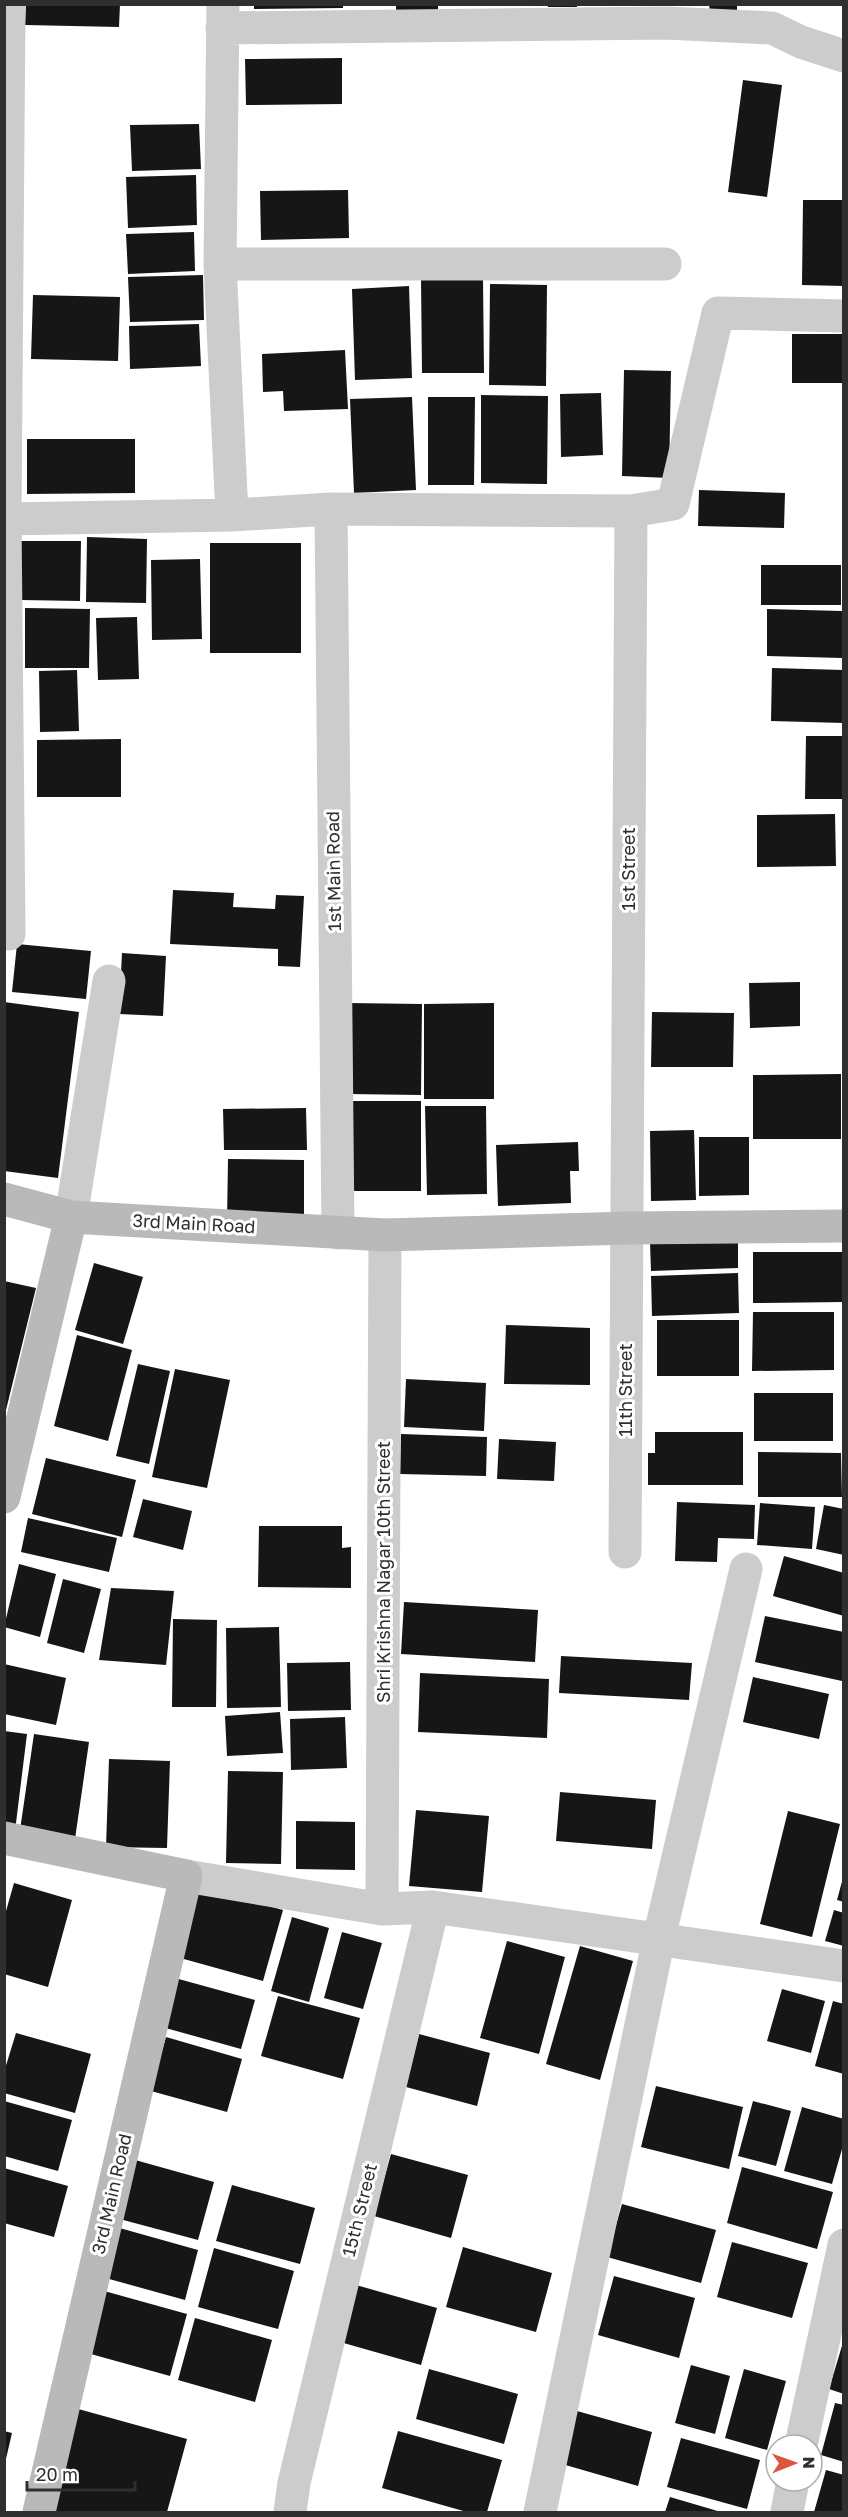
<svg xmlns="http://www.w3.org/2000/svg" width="848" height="2517" font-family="'Golos Text',sans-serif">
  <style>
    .building { fill: #161616 }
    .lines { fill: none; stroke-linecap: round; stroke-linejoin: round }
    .street { stroke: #ccc; stroke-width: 33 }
    .secondary { stroke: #b9b9b9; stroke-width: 33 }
    .labels { text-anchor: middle; stroke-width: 6; stroke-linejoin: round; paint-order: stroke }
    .street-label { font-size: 18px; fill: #2f2f2f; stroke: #fff }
  </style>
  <rect width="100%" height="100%" fill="#fff"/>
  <path class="building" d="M26 4H120L119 27 25 25Z
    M254 4H343V8L254 9Z
    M396 4H438V13L396 14Z
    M547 4H577V7H548Z
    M709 4H737V12H710Z
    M342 58V104L246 105 245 59Z
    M743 80 782 85 767 197 728 192Z
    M199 124 201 169 132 171 130 125Z
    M196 175 197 225 128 228 126 177Z
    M348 190 349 238 261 240 260 191Z
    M803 200H844V286L802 285Z
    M194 232 195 271 128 274 126 234Z
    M203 275 204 320 130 322 128 277Z
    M421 278H483L484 373H422Z
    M490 284 547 285 546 386 489 385Z
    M409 286 412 378 355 380 352 289Z
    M33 295 120 297 118 361 31 359Z
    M199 324 201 366 130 369 129 326Z
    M792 334H844V383H792Z
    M345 350 348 409 284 411 283 391 263 392 262 354Z
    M624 370 671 371 669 478 622 476Z
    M601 393 603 455 561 457 560 394Z
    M481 395 548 396 547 484 481 483Z
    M412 397 416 490 354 493 350 399Z
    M428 397H475L474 485H428Z
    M27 439H135V493L27 494Z
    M699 490 785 493 784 528 698 526Z
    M87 537 147 539 146 603 86 602Z
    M21 541H81L80 601 21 600Z
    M210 543H301V653H210Z
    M200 559 202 639 152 640 151 560Z
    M761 565H841V605H761Z
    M25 608 90 609 89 668H25Z
    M767 609 842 611V658L767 656Z
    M137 617 139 679 98 680 96 618Z
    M772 668 844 670V723L771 721Z
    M77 670 79 731 40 732 39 671Z
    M806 736H844V799H805Z
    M121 739V797H37V740Z
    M835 814 836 866 757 867V815Z
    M173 890 234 893 233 907 275 909 276 895 304 896 300 967 278 966V949L170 944Z
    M17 944 91 951 86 999 12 992Z
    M122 953 166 956 163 1016 119 1014Z
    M800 982V1026L750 1028 749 983Z
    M4 1002 79 1012 58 1178 4 1171Z
    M348 1003 422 1004 421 1095 348 1094Z
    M494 1003V1099H424V1004Z
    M652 1012 734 1013 733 1067H651Z
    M841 1074V1139H753V1075Z
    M351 1101H421V1191H350Z
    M425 1106H486L487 1194 427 1195Z
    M306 1108 307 1150H224L223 1109Z
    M694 1130 696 1200 651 1201 650 1131Z
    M699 1137H749V1195L699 1196Z
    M578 1142 579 1171H570L571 1203 498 1206 496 1145Z
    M228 1159 304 1160V1221H227Z
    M738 1240V1268L651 1271 650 1243Z
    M753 1252H844V1302L753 1303Z
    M94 1263 143 1277 123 1344 75 1330Z
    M738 1273 739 1313 652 1316 651 1276Z
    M4 1281 36 1288 5 1414H4Z
    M753 1312H834V1370L752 1371Z
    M657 1320H739V1376H657Z
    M506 1325 590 1328V1385L504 1384Z
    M77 1335 132 1350 108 1441 54 1426Z
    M138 1364 170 1371 149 1464 116 1456Z
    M175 1369 230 1380 207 1488 152 1477Z
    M406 1379 486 1383 484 1431 404 1427Z
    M754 1393H833V1441H754Z
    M655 1432H743V1485H648V1453H655Z
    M401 1434 487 1437 486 1476 400 1474Z
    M499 1439 556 1442 554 1481 497 1479Z
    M758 1452 841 1453 842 1497H758Z
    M46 1458 136 1480 122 1537 32 1514Z
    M143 1499 192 1511 183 1550 133 1537Z
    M677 1502 755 1505 754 1539 718 1538 717 1562 675 1561Z
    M760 1503 815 1507 812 1549 757 1545Z
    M824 1505 844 1509V1555L816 1549Z
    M28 1518 117 1538 109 1572 21 1552Z
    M259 1526H342V1548L351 1547V1588L258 1587Z
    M784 1556 844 1573V1616L773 1596Z
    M19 1564 56 1574 40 1637 4 1627Z
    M63 1579 101 1589 84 1653 47 1643Z
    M111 1588 174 1591 166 1665 99 1660Z
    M404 1602 538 1610 535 1662 401 1654Z
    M765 1616 844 1632 842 1681 755 1662Z
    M173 1619 217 1620 216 1707H172Z
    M279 1627 281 1707 227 1708 226 1628Z
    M561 1656 692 1663 689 1700 559 1693Z
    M350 1662 351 1710 288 1711 287 1663Z
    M4 1664 66 1678 56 1725 4 1714Z
    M420 1673 549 1679 547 1738 418 1732Z
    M753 1677 829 1694 819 1739 743 1722Z
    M280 1712 283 1753 227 1756 225 1716Z
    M345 1717 347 1768 291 1770 290 1719Z
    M4 1731 27 1734 15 1831 4 1830Z
    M34 1734 89 1742 75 1839 20 1830Z
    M109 1759 170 1761 167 1848 106 1847Z
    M228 1771 283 1772 281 1864 226 1863Z
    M560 1792 656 1800 652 1849 556 1841Z
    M416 1810 489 1816 482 1892 409 1886Z
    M788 1811 840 1824 812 1937 760 1924Z
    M296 1821 355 1822V1870L296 1869Z
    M843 1878H844V1902L837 1900Z
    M14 1883 72 1900 48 1987 4 1974V1918Z
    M193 1885 283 1910 263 1981 173 1956Z
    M834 1910 844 1913V1946L825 1941Z
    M292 1917 329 1928 309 2002 271 1991Z
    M342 1932 382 1943 363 2009 324 1998Z
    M507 1941 565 1957 539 2054 480 2038Z
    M580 1946 633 1961 600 2080 546 2064Z
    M175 1978 255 2000 241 2049 162 2027Z
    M782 1989 825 2001 811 2053 767 2041Z
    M278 1996 360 2018 343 2079 261 2056Z
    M833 2001 844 2004V2074L815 2066Z
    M16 2033 91 2054 75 2113 4 2093V2072Z
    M419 2034 490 2053 477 2106 406 2087Z
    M166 2037 242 2059 227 2112 151 2091Z
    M656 2086 743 2107 729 2169 641 2147Z
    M4 2101 72 2120 58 2171 4 2156Z
    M753 2101 791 2111 776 2166 738 2156Z
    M802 2107 844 2119V2142L832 2184 784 2171Z
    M391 2154 468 2175 451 2238 374 2216Z
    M128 2158 214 2182 198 2240 112 2217Z
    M742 2167 833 2192 817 2249 727 2223Z
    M4 2168 68 2186 54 2237 4 2223Z
    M232 2185 315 2208 300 2264 216 2241Z
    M622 2204 716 2230 701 2283 607 2257Z
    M116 2227 198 2250 185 2300 102 2277Z
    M732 2242 808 2263 792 2318 717 2297Z
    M463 2247 552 2273 536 2332 446 2307Z
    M214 2248 294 2271 278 2329 198 2307Z
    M614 2276 695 2298 679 2358 598 2335Z
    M349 2283 437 2308 421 2365 333 2340Z
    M97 2289 187 2314 170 2376 80 2351Z
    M195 2318 272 2340 255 2402 178 2380Z
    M844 2339V2394L829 2389Z
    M691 2365 730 2376 715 2434 675 2423Z
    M429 2369 518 2394 504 2444 416 2419Z
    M744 2369 786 2381 767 2450 725 2438Z
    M835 2403 844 2405V2462L821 2455Z
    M71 2407 187 2439 167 2512H49Z
    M577 2411 652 2432 638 2486 562 2464Z
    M4 2431 12 2433 5 2463H4Z
    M398 2431 502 2460 487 2512H467L382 2488Z
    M681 2438 760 2460 747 2509 667 2487Z
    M826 2470 844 2475V2512H814Z
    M670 2497 721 2512H665Z"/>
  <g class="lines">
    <path class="street" d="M223 4 220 264 232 515
      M222 28 666 23 772 28 801 42 844 56
      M220 264H665
      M331 509 338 1233
      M5 519 232 515 331 509 631 511 673 504 718 313 844 316
      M9 934 5 519 9 4
      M71 1217 109 981
      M625 1552 631 511
      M186 1876 382 1909 433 1907 844 1966
      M382 1909 385 1235
      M801 2445 844 2245
      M290 2512 294 2483 433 1907
      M540 2512 659 1938 746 1569
      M787 2512 793 2481"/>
    <path class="secondary" d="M4 1199 71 1217 385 1235 628 1228 844 1226
      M4 1497 71 1217
      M4 1838 186 1876 39 2512"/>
  </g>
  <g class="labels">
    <g class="street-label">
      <text transform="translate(629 869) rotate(-90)" y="6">1st Street</text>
      <text transform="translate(334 871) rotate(-91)" y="6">1st Main Road</text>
      <text transform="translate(194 1224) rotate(3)" y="6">3rd Main Road</text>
      <text transform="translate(626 1390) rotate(-90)" y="6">11th Street</text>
      <text transform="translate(384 1572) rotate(-90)" y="6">Shri Krishna Nagar 10th Street</text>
      <text transform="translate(112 2194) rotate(-77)" y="6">3rd Main Road</text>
      <text transform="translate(360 2210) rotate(-76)" y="6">15th Street</text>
    </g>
  </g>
  <rect width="848" height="2517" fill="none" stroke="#2f2f2f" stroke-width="12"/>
  <g transform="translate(794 2463) rotate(89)"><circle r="28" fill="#ffffff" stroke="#acacac" stroke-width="1.5"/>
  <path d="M0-4.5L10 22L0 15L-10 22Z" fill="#d8583f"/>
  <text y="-9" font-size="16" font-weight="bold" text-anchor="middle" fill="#2f2f2f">N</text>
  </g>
  <path d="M27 2481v9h108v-9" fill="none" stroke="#2f2f2f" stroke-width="3"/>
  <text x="36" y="2481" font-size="18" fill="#2f2f2f" stroke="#ffffff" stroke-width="4.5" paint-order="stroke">20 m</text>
</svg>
